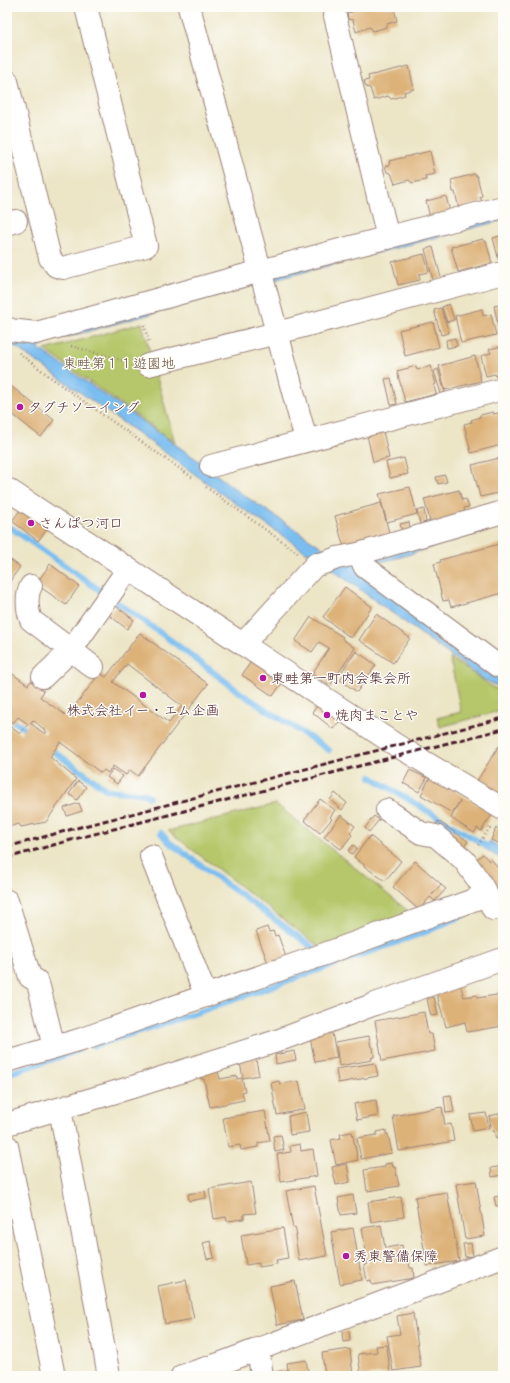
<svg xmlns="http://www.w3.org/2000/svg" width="510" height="1383" font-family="'Gochi Hand','Klee One',sans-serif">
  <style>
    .green { fill: #b5c76b; stroke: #80734b }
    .water { fill: #7abef0; stroke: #626e8e }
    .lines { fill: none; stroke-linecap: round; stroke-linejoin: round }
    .stream { stroke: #7abef0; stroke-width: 6 }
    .building { fill: #ddb279; fill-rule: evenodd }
    .minor-casing { stroke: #9b8278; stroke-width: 24 }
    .path { stroke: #9b8278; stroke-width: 2.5; stroke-dasharray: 1 3; stroke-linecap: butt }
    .minor { stroke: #fff; stroke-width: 22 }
    .rail { stroke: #4a1f2b; stroke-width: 3; stroke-dasharray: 6 3; stroke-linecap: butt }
    .poi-dot { fill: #b5179e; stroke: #fdfcf7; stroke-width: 1.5 }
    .labels { text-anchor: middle; stroke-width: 3; stroke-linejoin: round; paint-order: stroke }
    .park-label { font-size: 14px; fill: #6a513e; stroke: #fdfcf7 }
    .poi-label { font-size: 14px; fill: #4a1f2b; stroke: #fdfcf7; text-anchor: start }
  </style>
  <rect width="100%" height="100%" fill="#fdfcf7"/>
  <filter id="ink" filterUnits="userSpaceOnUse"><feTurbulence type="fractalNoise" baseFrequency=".025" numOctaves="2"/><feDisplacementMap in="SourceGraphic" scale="8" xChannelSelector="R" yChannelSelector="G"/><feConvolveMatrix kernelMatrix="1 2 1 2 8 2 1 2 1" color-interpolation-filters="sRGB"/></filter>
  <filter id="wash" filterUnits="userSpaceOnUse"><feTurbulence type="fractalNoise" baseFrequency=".012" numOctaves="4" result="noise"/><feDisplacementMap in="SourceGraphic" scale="16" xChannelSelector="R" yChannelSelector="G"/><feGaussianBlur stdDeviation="0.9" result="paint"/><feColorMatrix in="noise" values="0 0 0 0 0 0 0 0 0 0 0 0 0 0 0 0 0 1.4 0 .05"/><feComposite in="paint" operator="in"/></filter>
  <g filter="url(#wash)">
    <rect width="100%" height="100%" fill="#ece5c6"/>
    <path class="green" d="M142 323 175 443 45 350Z
      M450 658 494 688 503 691V710L440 727 437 718 461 712Z
      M276 804 413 915 321 948 168 831Z"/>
    <path class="water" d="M503 213V220L285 277 71 336 48 340 38 348 196 459 239 492 323 548 340 561 503 517V525L404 556 357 568 503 674V689L481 678 469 669 347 580 232 501 142 436 7 341V332Z
      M490 841 503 850V860L484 848Z"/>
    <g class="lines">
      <path class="stream" d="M7 525 169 639 242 694 329 750
        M7 716 30 733
        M48 747 107 790 139 793 145 794 149 797
        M371 777 503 856
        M161 833 169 842 319 952
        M94 1046 193 1014 423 933 464 915
        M7 1074 78 1051"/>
    </g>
    <g id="blocks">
      <path class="building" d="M353 7H394L397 21 387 24V27L373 31 370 27 356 32 353 20 348 19 347 13 352 12 351 8Z
        M409 66 414 89 404 92 405 95 391 99 388 96 374 100 370 88 366 87 364 81 369 80 368 76Z
        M430 151 435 174 425 176 426 180 412 183 409 180 395 184 391 173 387 172 385 166 390 165 389 161Z
        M475 174 476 176H477L482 196 480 197 482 202 459 209 455 192H453L451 180Z
        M446 196 450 212 430 217 426 201Z
        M503 235V260L499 261 493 238Z
        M483 239 484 241H486L492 263 458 272 451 247Z
        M433 247 441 278 433 280 425 249Z
        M424 254 429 272 419 274 420 280 398 285 392 262Z
        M449 304 454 320 447 322 442 307Z
        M503 304V333L500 334 494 306Z
        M441 308 449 333 441 335 434 310Z
        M482 309 483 316 491 314 496 335 461 343 455 316Z
        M433 322 439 347 405 356 399 330Z
        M455 338 457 346 447 348 446 340Z
        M503 346V378L497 379 495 374 486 376 481 356 491 353 489 349Z
        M475 356 481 381 445 390 439 366Z
        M416 366 417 370 431 366 436 384 434 385 436 394 405 402 397 371Z
        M438 369 445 392 441 394 434 371Z
        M391 378 397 404 391 405 385 379Z
        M7 383 54 420 41 437 7 410Z
        M493 412V414L503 412V441H500L501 445 471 453 464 424 472 422 471 420 480 417V415Z
        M383 431 389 458 373 462 367 435Z
        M503 457V477L501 478 503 492 480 497 472 465Z
        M404 458 408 474 390 478 386 462Z
        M445 475 447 482 438 484 436 477Z
        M410 487 417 514 387 522 379 494Z
        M459 490 462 500 466 499 469 507 464 508 467 518 432 528 424 499Z
        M381 503 390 536 344 548 335 516Z
        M24 505 50 525 38 541 12 521Z
        M424 509 426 522 420 524 417 511Z
        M409 522 411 532 403 534 400 524Z
        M503 543V593L451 607 449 600 443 601 434 564 441 562 440 560Z
        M7 557 20 567 7 585Z
        M50 564 79 586 66 605 36 584Z
        M345 587 372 607 351 638 323 617Z
        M116 606 134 620 127 629 109 615Z
        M376 614 410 638 393 663 359 640Z
        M311 617 343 637 342 639 355 648 330 686 312 674 329 648 319 642 312 652 295 641Z
        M140 633 208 684 138 776 130 770 126 775 113 766 108 773 104 770 101 773 60 742 50 757 76 779 46 822 21 827 19 824 7 827V724L20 734 28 724 18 717 13 723 7 718V670L28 685 31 681 44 691 40 697 67 716 100 673 106 677ZM127 664 182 706 169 723 113 682ZM33 720 47 732 45 734 30 723Z
        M356 651 376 665 357 692 340 680 345 673 342 671Z
        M252 660 283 681 273 696 242 675Z
        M321 701 342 718 333 729 312 712Z
        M503 746V791L500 796 477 781 498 747Z
        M113 769 123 776 117 784 107 777Z
        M410 770 427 778 419 792 403 783Z
        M430 777 493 813 481 831 477 828 474 833 451 818 460 801 452 813 421 795Z
        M78 781 86 787 77 800 69 794Z
        M335 793 347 803 342 810 330 800Z
        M320 799 335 810 330 817 332 819 320 833 304 820Z
        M79 803 82 811 67 816 64 808Z
        M341 815 355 826 350 833 352 835 341 849 324 837Z
        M374 816 379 820 369 832 365 828Z
        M438 821 468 841 463 849 432 831Z
        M502 824H503V845L491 840 496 828 499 829Z
        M370 836 401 861 385 881 364 866V865L354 857Z
        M353 845 357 848 352 854 348 851Z
        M483 854 489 861 491 859 503 873V884L493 892 474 861Z
        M415 861 441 884 432 895 441 885 446 889 435 901 430 897 419 910 393 887Z
        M267 927 269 932 273 931 275 936 278 935 286 957 268 963 256 931Z
        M459 981 464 997 477 995V998L503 994V1026L467 1032 465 1022 446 1027 435 988Z
        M434 997 438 1015 431 1016 427 999Z
        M424 1012 428 1034H432L435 1051 382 1061 375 1021Z
        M331 1028 337 1058 315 1062 309 1033Z
        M369 1036 371 1047H373L374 1057 371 1058 372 1060 339 1066 336 1042Z
        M294 1051 296 1060 276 1064 275 1055Z
        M255 1055 259 1075 243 1078 239 1058Z
        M375 1063 378 1076 338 1083 336 1069Z
        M217 1067 220 1079 237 1076V1079L242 1078 245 1091 242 1092 244 1100 210 1107 204 1079H201L199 1071Z
        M279 1081 280 1084 299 1081 305 1109 277 1115 271 1083Z
        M451 1095 454 1112 446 1113 444 1096Z
        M376 1100 378 1116 357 1120 354 1104Z
        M442 1107 445 1125 451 1124 454 1141 399 1151 393 1116Z
        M265 1111 270 1141 258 1143V1147L241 1150 240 1145 228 1147 223 1118Z
        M306 1112 309 1132 290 1135 288 1116Z
        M486 1113 489 1128 473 1131 470 1115Z
        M503 1113V1137L496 1139 494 1131H492L489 1116Z
        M386 1130V1134H388L392 1153 361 1159 357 1138 377 1135V1132Z
        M352 1132 358 1160 336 1165 331 1140 341 1138 340 1134Z
        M281 1135 284 1150 275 1152 273 1136Z
        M300 1144 301 1151 313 1149 317 1176 281 1182 277 1154 291 1152 290 1146Z
        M392 1163 393 1167H395L399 1186 367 1191 364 1170 385 1167V1164Z
        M347 1164 350 1182 336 1185 332 1167Z
        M503 1166V1175L492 1177 491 1168Z
        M476 1181 485 1236 465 1239 456 1184Z
        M251 1182 256 1213 244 1214V1219L227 1221 226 1217 214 1219 209 1189Z
        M314 1186 327 1256 299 1261 295 1236H297L295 1227 293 1228 286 1191Z
        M205 1191 206 1198 189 1201 188 1194Z
        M447 1192 459 1261 427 1266 415 1197Z
        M353 1195 356 1213 341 1215 338 1198Z
        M503 1195V1205L496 1206 494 1197Z
        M401 1197 404 1217 371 1222 368 1202Z
        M381 1225 385 1248 402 1245 404 1255H408L410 1268H413L414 1278 372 1285 371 1280 367 1281 364 1265 368 1264 362 1228Z
        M283 1228 288 1258 276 1260 277 1264 259 1267V1263L246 1265 241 1235Z
        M353 1228 362 1280 340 1284 331 1232Z
        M211 1241 214 1258 207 1259 203 1243Z
        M471 1243 473 1256 465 1257 463 1244Z
        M186 1280 194 1319 165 1324 158 1286Z
        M295 1281 303 1320 277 1325 270 1286Z
        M413 1313 421 1367 393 1371 387 1336 400 1334 397 1316Z
        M349 1331 350 1341 343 1342 342 1332Z
        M387 1345 390 1373 361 1376 358 1354 377 1352 376 1346Z
        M350 1349 353 1376H325L322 1353Z
        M306 1360 309 1376H275L274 1372 288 1370 287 1363Z"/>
    </g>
  </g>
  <g filter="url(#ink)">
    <use href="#blocks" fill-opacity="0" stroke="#9b8278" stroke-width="1"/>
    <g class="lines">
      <g class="minor-casing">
        <path id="minor" d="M189 7 306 440
          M335 16 388 238
          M7 81 50 258 56 266 63 268 146 246 86 7
          M7 224 16 221
          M7 328 10 330 36 333 260 271 503 207
          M148 365 277 333 503 273
          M211 466 503 389
          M7 489 396 745 503 809
          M358 554 365 567 498 666H503
          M31 586C26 595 27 610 31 620L71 650 128 569
          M243 644 316 564H321L337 558 358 554 503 512
          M43 677 71 650 93 667
          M387 810 421 833 436 836 464 860 479 881 487 895
          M151 856 206 996
          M7 901 30 977 37 981 39 987 54 1047
          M7 1061 82 1039 319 956 487 895 493 909 503 907
          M60 1109 109 1376
          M7 1124 136 1086 277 1041 375 1004 503 959
          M7 1146 54 1376
          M258 1349 262 1376
          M182 1376 219 1364 503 1257"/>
      </g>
      <path class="path" d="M144 325 149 343
        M71 346 128 362
        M19 353 62 386 193 478
        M206 487 298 553
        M478 845 491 826"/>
      <use href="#minor" class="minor"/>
      <path class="rail" d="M7 847 69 830 503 718
        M7 858 71 840 503 729"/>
    </g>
  </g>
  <g class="poi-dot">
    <circle cx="20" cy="407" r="4"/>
    <circle cx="31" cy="523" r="4"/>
    <circle cx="263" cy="678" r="4"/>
    <circle cx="143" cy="695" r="4"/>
    <circle cx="327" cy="715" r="4"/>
    <circle cx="346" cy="1256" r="4"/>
  </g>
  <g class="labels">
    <g class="park-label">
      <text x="119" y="368">東畦第１１遊園地</text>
    </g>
    <g class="poi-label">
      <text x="28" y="412">タグチソーイング</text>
      <text x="39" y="528">さんぱつ河口</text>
      <text x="271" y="683">東畦第一町内会集会所</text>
      <text x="143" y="715" text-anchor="middle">株式会社イー・エム企画</text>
      <text x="335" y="720">焼肉まことや</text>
      <text x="354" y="1261">秀東警備保障</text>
    </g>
  </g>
  <rect width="510" height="1383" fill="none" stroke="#fdfcf7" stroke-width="24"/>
</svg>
